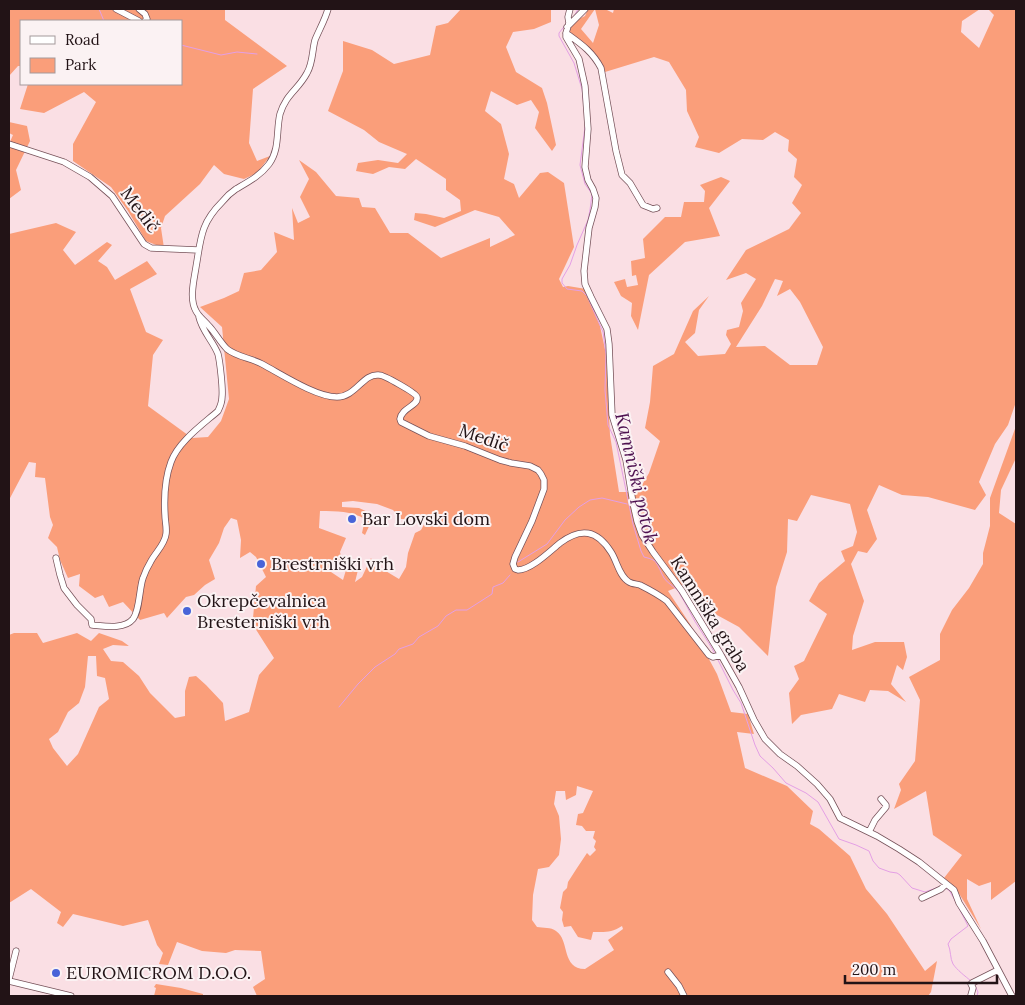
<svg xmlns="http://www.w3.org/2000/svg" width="1025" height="1005" font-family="Lora,serif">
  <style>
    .green { fill: #fa9e7a; fill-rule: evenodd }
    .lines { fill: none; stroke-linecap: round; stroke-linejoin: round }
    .stream { stroke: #e49fe5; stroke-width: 1 }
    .minor-casing { stroke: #76525a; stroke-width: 7 }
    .minor { stroke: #fff; stroke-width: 5.5 }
    .poi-dot { fill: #4864d8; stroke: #fbf2f3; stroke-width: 2 }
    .labels { text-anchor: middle; stroke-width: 4; stroke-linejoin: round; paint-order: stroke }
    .street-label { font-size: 18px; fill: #221316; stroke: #fbf2f3 }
    .poi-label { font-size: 18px; fill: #221316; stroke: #fbf2f3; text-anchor: start }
    .water-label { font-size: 19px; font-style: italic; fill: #4e1150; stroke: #fbf2f3 }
  </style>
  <rect width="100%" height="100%" fill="#fadfe4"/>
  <path class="green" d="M9 9H225V20L287 66 253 89 249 143 257 161 270 156 257 173 244 179 224 174 214 165 200 184 165 216 161 228 164 248 146 241 128 211 111 187 73 161V144L96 102 84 92 44 113 20 109 28 84H181V21H21V66H18L9 76Z
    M461 9H551V22L534 29 513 32 506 47 516 72 542 88 547 103 556 145 552 151 535 128 539 112 531 100 517 105 491 91 485 111 501 124 509 154 504 179 514 184 519 198 540 173 548 172 564 183 574 247 559 279 563 287 568 286 586 289 600 326 606 354 610 435 619 492H638L649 473 660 441 645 428 650 402 653 366 674 354 693 311 709 296 699 310 695 333 685 342 698 356 725 354 731 344 726 335 727 330 739 327 743 311 741 303 756 279 746 273 726 280 746 250 789 229 801 213 792 203 802 185 794 177 797 159 788 151 789 140 775 132 763 140 742 139 719 153 695 147 699 137 687 111 686 90 669 62 654 57 605 72 594 52 577 44 569 32 573 22 585 16 588 9H605L613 13 614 9H980L962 21 961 32 979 48 994 15 988 9H1016V402L1008 425 995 444 979 482 986 495 975 510 928 497 902 495 879 485 867 510 877 539 867 553 858 551 851 564 864 601 853 636 852 650 875 642H904L907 657 903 670 897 665 891 684 906 702 888 691 870 690 865 702 839 694 832 709 801 715 792 724 789 693 799 679 794 666 804 661 827 614 809 601 819 583 845 561 841 551 853 546 857 532 850 504 811 495 797 521 788 519 787 552 776 587 768 656 739 627 717 615 685 584 668 591 690 624 717 674 731 712 748 714 754 734 737 732 745 768 787 786 813 811 810 824 819 829 850 856 866 889 887 914 925 971 937 961 931 992 928 996H257L253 987 265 979 261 951 235 950 226 953 202 951 177 942 168 965 159 964 163 953 157 945 148 920 123 926 73 914 63 927 57 923 61 912 31 889 9 903V635L14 633H37L43 643 77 633 91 641 99 633 122 641 129 646 113 645 103 649 111 661 123 662 139 676 150 693 175 718 185 716V691L189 677 196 676 206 685 223 703 225 721 249 712 259 675 274 658 255 628 253 618 256 586 266 577 256 557 250 552 240 558 241 540 237 520 231 518 224 528 219 543 209 560 215 579 205 585 194 595 186 597 167 618 164 613 140 620 123 602 109 607 103 595 95 598 79 586 80 574 68 578 60 560 57 547 48 538 53 525 50 517 45 478 35 477 36 463 29 462 9 500V234L56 223 76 232 63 250 75 265 107 242 112 245 98 261 107 267 115 280 147 261 157 274 130 289 146 332 163 340 153 355 148 406 192 438 208 437 221 421 229 399 222 327 200 307 224 298 239 291 244 273 261 270 277 252 274 232 294 240 292 208 298 223 310 217 300 197 309 179 299 160 316 172 336 196 359 198 362 207 375 208 390 233H408L441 258 490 238V247L515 235 499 217 475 210 435 227 414 220 415 213 426 214 444 218 461 211 460 200 446 190V179L416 159 405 169 389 167 373 174 356 171 358 163 378 160 398 163 407 154 379 142 364 130 328 111 343 71V41L372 50 394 64 430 55 436 26 448 23ZM595 9 599 25 593 43 581 29ZM775 279 783 281 777 296 790 289 800 302 823 347 817 365H790L765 346 736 347 762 306ZM353 501 377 504 393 510 401 519H427L421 530 415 533 408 553 406 567 399 579 384 570H376L371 558 362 577 355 582 358 570H346L343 580 331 572 334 562 342 560 340 552 346 538 319 528 320 511C337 511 351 511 365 519L362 533 365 535 371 522 370 513 359 508 342 507V502ZM88 656H96L97 676 105 678 109 699 99 707 78 754 67 766 53 748 49 739 58 732 68 712 79 703 85 687ZM577 786 593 791 583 813 578 814 576 825 582 826 586 831H595L593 838 596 841 594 847 596 850 590 856 587 853 577 868 568 882 567 888 563 892 560 908 563 912 562 920 564 927 571 926 578 937 591 940 593 932C606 932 611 933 622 926L623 929 608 940 614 950 585 969C561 969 570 940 556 931 551 927 543 928 537 927L532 920 533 895 538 869 549 867 559 855 561 839 559 816 554 804 556 791H565L566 800 576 795Z
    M9 122 27 126 30 141 16 170 21 190 9 199V144L13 135 9 133Z
    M721 177 730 181 709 208 720 236 685 242 649 275 638 330 631 316 632 303 621 296 614 282 625 279 627 287 638 285 636 275 632 276 631 261 645 258 643 239 665 217H681L684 202H704L705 191 700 185Z
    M1016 426V458L1001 490 999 513 1016 524V881L991 900V882L979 886 967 879V899L981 929 958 892 944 878 962 855 933 835 926 791 894 809 901 790 899 784 915 761 920 700 909 677 940 660V634L952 610 969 588 983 564V553L990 526V498Z
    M156 984 181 988 203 994V996H154L156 988 154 987Z"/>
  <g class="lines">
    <path class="stream" d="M99 9 104 21
      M574 17 578 9
      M567 23 559 33V36L574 63 582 89 584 106
      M181 45 221 55 237 52 257 54
      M585 127 580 165 585 184 592 194 590 210 588 220 577 245 570 265 562 279V283L567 289 582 291 587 296 603 332 606 354 605 390 608 425 616 442 633 524 641 551 644 557C648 558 652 559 655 561 659 566 661 573 664 578 668 584 674 586 678 591 687 605 692 618 701 631 706 639 711 646 715 654
      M518 562 547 544 565 520 579 507 590 500 602 498 627 504
      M717 658 733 690 741 703 755 745 760 756 773 768 786 783 806 793 818 802 839 839 856 845 869 851 873 861 879 868 890 872 897 873 900 875 912 888 925 892 939 887
      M339 707 358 684 375 667 395 654 399 649 413 644 419 637 438 626 446 616 456 610H467L492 594 493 587 503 583 510 575
      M945 888 949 890 956 902
      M958 906 968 926 951 939 948 944C951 950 950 959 953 964 957 970 965 976 971 981
      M974 984 978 992 977 996"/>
    <g class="minor-casing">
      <path id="minor" d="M116 9 139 21
        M139 9 145 14 147 19 145 21
        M328 9C325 20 319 30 315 40 312 51 313 63 307 73 298 90 286 94 280 114 276 131 280 149 269 164 260 176 248 182 236 189 230 193 226 197 222 202 200 224 201 239 196 267 194 280 189 299 196 311 199 317 204 320 208 325 215 332 220 342 227 349 237 357 251 358 262 364 281 374 316 397 337 397 356 397 363 373 379 375 384 375 416 393 417 397 419 406 402 407 400 419L401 422 429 436 465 446 500 460 511 463 530 466 538 470 541 474 544 480V489L532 521 515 557 513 564 515 569 518 570C531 570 550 551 560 543 581 527 597 530 611 552 617 561 619 576 629 582 632 584 637 584 640 585 650 590 659 595 667 601L709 655 713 657 721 655
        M570 9 568 17 569 23 566 33V37L579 59 585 86 588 129 585 167 588 180 593 189 596 198 595 207 589 228 584 271 585 284 591 297 607 329 609 344 612 415 626 460 633 503 637 521 642 535 653 552 682 591 721 655 739 687 754 720 765 739 780 754 797 766 817 784 830 799 840 818 877 836 899 849 919 862 954 890 959 903 983 941 1012 996
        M567 27 585 9
        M566 33C581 44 592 51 601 68L616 151 622 175 630 183 643 205 653 209 657 208
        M9 144 64 162 90 177 112 196 144 244 151 248 198 250
        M56 558 60 575 64 588 77 605 91 619 92 625C104 626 124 630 133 619 140 610 139 589 143 578 145 572 148 566 151 561 156 552 165 544 166 534 167 528 165 521 165 515 164 498 165 478 171 462 178 442 202 425 218 411 220 407 222 402 222 397 223 389 220 362 218 354 213 341 202 331 199 317
        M869 832 875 820 886 807V805L881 799
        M922 898 941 889 946 884
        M668 972 679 986 684 996
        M9 979 16 951
        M9 981 71 996
        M971 995 973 988 971 984 972 983 998 970"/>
    </g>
    <use href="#minor" class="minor"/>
  </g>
  <g class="poi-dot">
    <circle cx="352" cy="519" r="5"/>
    <circle cx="261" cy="564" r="5"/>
    <circle cx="187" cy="611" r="5"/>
    <circle cx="56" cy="973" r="5"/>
  </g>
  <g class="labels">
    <g class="street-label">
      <text transform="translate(140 210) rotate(53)" y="6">Medič</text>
      <text transform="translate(484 438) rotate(19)" y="6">Medič</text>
      <text transform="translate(710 614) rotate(58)" y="6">Kamniška graba</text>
    </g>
    <g class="poi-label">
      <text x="362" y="525">Bar Lovski dom</text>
      <text x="271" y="570">Brestrniški vrh</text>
      <text x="197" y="607">Okrepčevalnica<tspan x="197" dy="21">Bresterniški vrh</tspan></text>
      <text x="66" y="979">EUROMICROM D.O.O.</text>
    </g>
    <g class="water-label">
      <text transform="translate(637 478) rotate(77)" y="7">Kamniški potok</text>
    </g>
  </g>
  <rect width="1025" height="1005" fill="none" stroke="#221316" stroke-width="20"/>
  <rect x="20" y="20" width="162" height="65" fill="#fbf2f3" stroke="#a4999b"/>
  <rect x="30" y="36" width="25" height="8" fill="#ffffff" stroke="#a4999b"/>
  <text x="65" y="45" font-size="15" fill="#221316">Road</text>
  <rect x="30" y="58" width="25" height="15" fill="#fa9e7a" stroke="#a4999b"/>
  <text x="65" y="70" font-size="15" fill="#221316">Park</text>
  <path d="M845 975v8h152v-8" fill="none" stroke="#221316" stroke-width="2.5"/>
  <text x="852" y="975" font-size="15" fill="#221316" stroke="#fbf2f3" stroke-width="4" paint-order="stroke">200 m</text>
</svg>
